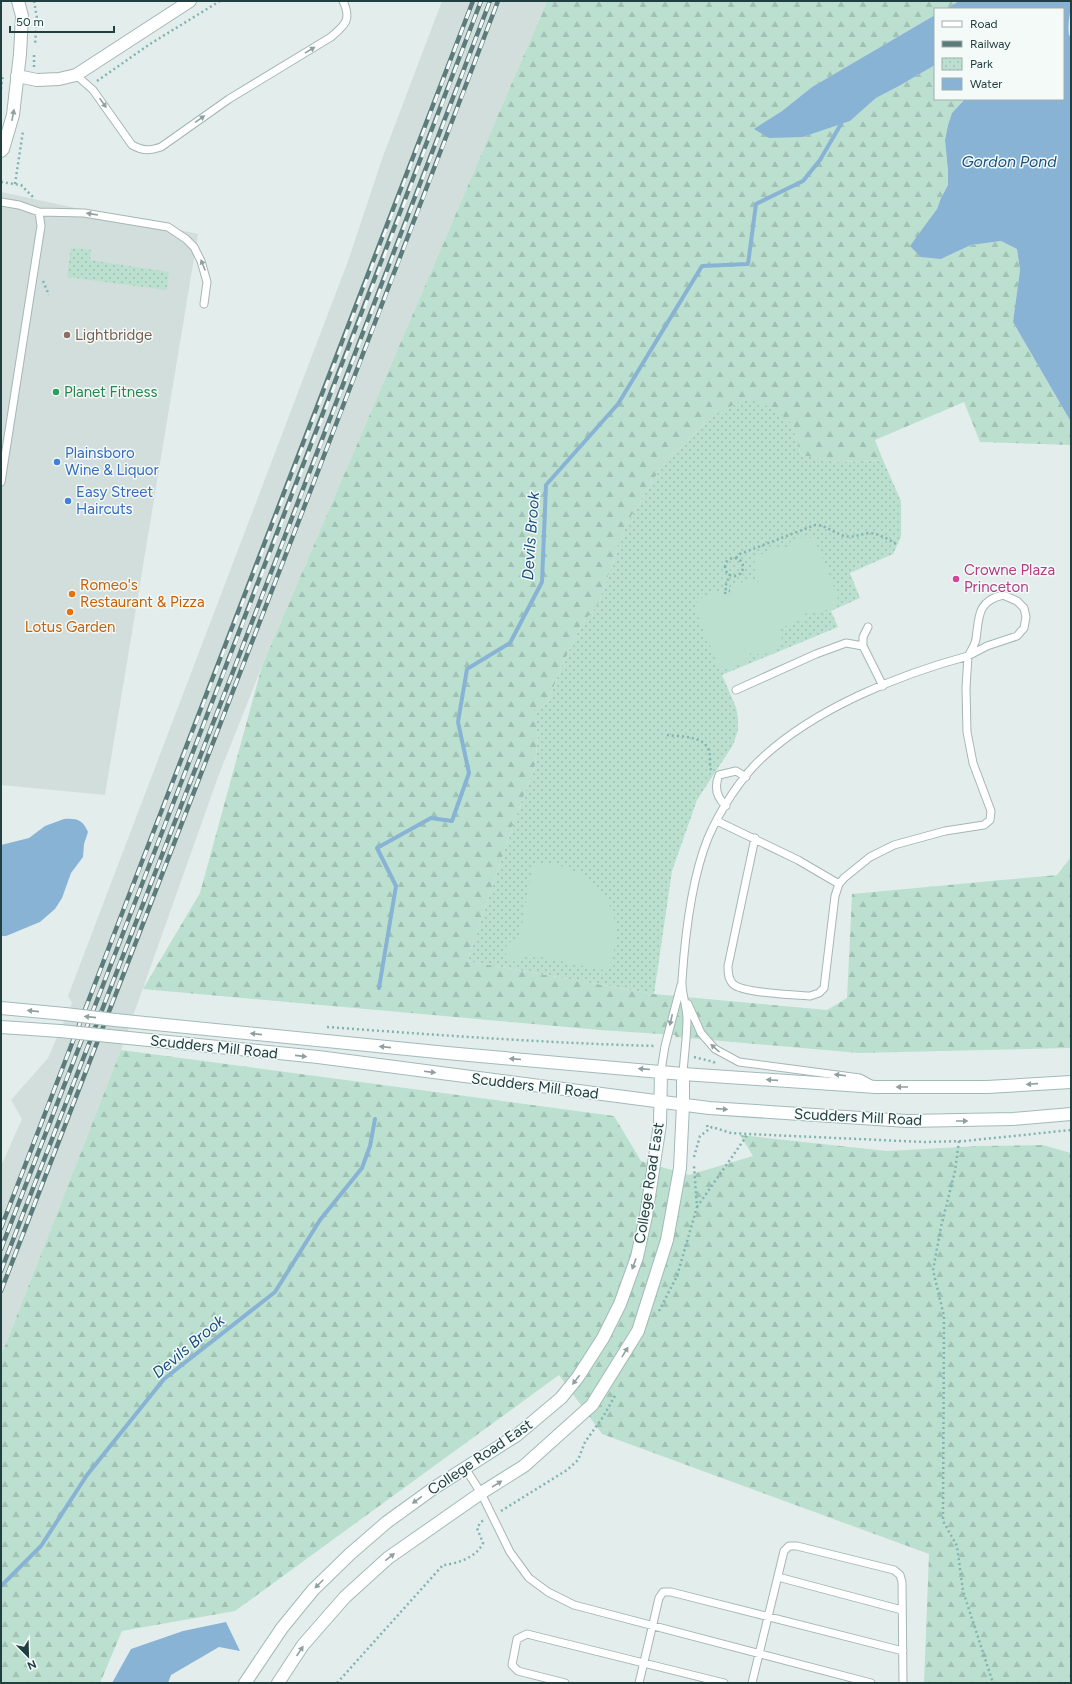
<svg xmlns="http://www.w3.org/2000/svg" width="1072" height="1684" font-family="Figtree,sans-serif">
  <style>
    .built { fill: #d1dedc }
    .forest { fill: url(#forest-firs) }
    .park { fill: url(#park-dots) }
    .pitch { fill: #bbe0cf }
    .water { fill: #88b3d5 }
    .lines { fill: none; stroke-linecap: round; stroke-linejoin: round }
    .stream { stroke: #88b3d5; stroke-width: 4 }
    .lane-casing { stroke: #a5b6b5; stroke-width: 9 }
    .street-casing { stroke: #a5b6b5; stroke-width: 14 }
    .secondary-casing { stroke: #a1bab8; stroke-width: 14 }
    .path { stroke: #82b3b1; stroke-width: 2.5; stroke-dasharray: 2 3; stroke-linecap: butt }
    .lane { stroke: #fff; stroke-width: 7 }
    .street { stroke: #fff; stroke-width: 12 }
    .secondary { stroke: #fff; stroke-width: 12 }
    .rail-casing { stroke: #5c7b7b; stroke-width: 4.5 }
    .rail { stroke: #f4faf8; stroke-width: 3; stroke-dasharray: 9; stroke-linecap: butt }
    .secondary-bridge-casing { stroke: #a1bab8; stroke-width: 14; stroke-linecap: butt }
    .secondary-bridge { stroke: #fff; stroke-width: 12 }
    .oneway { fill: #909fa0 }
    .education-dot { fill: #8d6e63; stroke: #f4faf8; stroke-width: 1.5 }
    .leisure-dot { fill: #2e9e5b; stroke: #f4faf8; stroke-width: 1.5 }
    .shop-dot { fill: #3f7fe0; stroke: #f4faf8; stroke-width: 1.5 }
    .hotel-dot { fill: #d1479c; stroke: #f4faf8; stroke-width: 1.5 }
    .food-dot { fill: #e8710a; stroke: #f4faf8; stroke-width: 1.5 }
    .labels { text-anchor: middle; stroke-width: 3; stroke-linejoin: round; paint-order: stroke }
    .education-label { font-size: 15px; fill: #785e54; stroke: #f4faf8; text-anchor: start }
    .leisure-label { font-size: 15px; fill: #27864d; stroke: #f4faf8; text-anchor: start }
    .shop-label { font-size: 15px; fill: #366cbe; stroke: #f4faf8; text-anchor: start }
    .hotel-label { font-size: 15px; fill: #b23c85; stroke: #f4faf8; text-anchor: start }
    .food-label { font-size: 15px; fill: #c56008; stroke: #f4faf8; text-anchor: start }
    .street-label { font-size: 15px; fill: #213f40; stroke: #f4faf8 }
    .water-label { font-size: 16px; font-style: italic; fill: #18507f; stroke: #f4faf8 }
  </style>
  <defs>
    <pattern id="forest-firs" width="22" height="20" patternUnits="userSpaceOnUse"><rect width="22" height="20" fill="#bbe0cf"/><path d="M5 1l3.5 6h-7zM16 11l3.5 6h-7z" fill="#a0c1b3"/></pattern>
    <pattern id="park-dots" width="8" height="8" patternUnits="userSpaceOnUse"><rect width="8" height="8" fill="#bbe0cf"/><path d="M2 2h.1M6 6h.1" fill="none" stroke="#a0c1b3" stroke-width="1.8" stroke-linecap="round"/></pattern>
  </defs>
  <rect width="100%" height="100%" fill="#e3eeec"/>
  <path class="built" d="M442 1H547L262 666 218 777 121 1050 1 1356V1166L22 1119 11 1100 48 1058 72 1003 68 996 348 261 382 159Z
    M1 192 198 234 105 795 1 785Z"/>
  <path class="forest" d="M547 1H959L946 9H935V15L812 87 782 111 755 129 803 137 850 121 876 98 899 86 935 65V99H965L952 113 948 125 945 140 948 171V185L941 198 937 209 931 218 941 259 971 245 1001 241 1017 249 1020 270 1013 322 1071 422V445L980 442 964 402 875 440 883 460 837 462 801 455 792 424 707 419 686 443 667 458 627 523 598 605 581 625 559 673 548 702 535 710 538 736 535 766 514 822 467 961 654 994 827 1010 847 998 852 894 1057 875 1071 857V1048L859 1053 676 1037 675 1035 600 1030 143 989 200 893 262 666Z
    M121 1050 614 1116 641 1161 689 1175 753 1156 740 1135 887 1151 981 1146 1043 1145 1071 1153V1683H924L929 1554 602 1434 559 1375 235 1611 122 1631 100 1683H1V1356Z"/>
  <path class="park" d="M71 248 91 250 90 260 169 272 167 290 67 277Z
    M746 398 775 409 792 424 801 455 837 462 883 460 901 501V537L893 554 850 573 860 598 831 611 838 627 722 675 736 707 738 718V730L733 745 697 800 672 871 654 994 467 961 514 822 535 766 538 736 534 710 548 702 559 673 581 625 598 605 627 523 667 458 686 443 707 419Z"/>
  <path class="pitch" d="M806 536 815 540 838 597 834 607 817 614 807 610 803 619 779 629 782 639 778 649 761 655 751 652 747 661 728 669 718 665 695 609 699 599 719 591 729 595 733 586 750 579 759 582 753 565 757 556 782 546 785 552 788 543Z
    M533 863C541 863 550 863 557 865 588 873 613 895 616 929 617 943 612 958 608 971L527 954C512 977 491 941 519 940Z"/>
  <path class="water" d="M959 1H1071C1071 13 1067 23 1069 35L1071 37V422L1013 322 1020 270 1017 249 1001 241 971 245 941 259 921 257 910 246 937 209 941 198 948 185V171L945 140 948 125 952 113 965 99H1063V9H946Z
    M935 15V65L899 86 876 98 850 121 803 137 769 138 754 129 782 111 812 87Z
    M64 819C77 818 83 820 88 832L84 844 83 857 71 873 62 898 55 909 40 922 6 936H1V845L29 838 45 826Z
    M226 1622 240 1651 219 1647 171 1675 168 1683H112L131 1649 183 1631Z"/>
  <g class="lines">
    <path class="stream" d="M379 988 396 886 377 848 431 818 452 821 469 773 458 722 467 669 510 643 542 582 546 485 618 404 702 266 748 264 756 204 803 181 820 160 841 124
      M1 1586 41 1546 87 1475 164 1379 275 1292 320 1220 362 1168 370 1146 375 1119"/>
    <g class="lane-casing">
      <path id="lane" d="M76 75 93 90 132 145C143 151 149 151 161 147L229 99 331 37C345 25 352 20 343 1
        M1 202 19 205 39 212 41 226 1 482
        M39 212 84 213 168 227 186 239 194 247 201 261 207 282 204 304
        M1003 595 1017 601 1024 608 1026 617 1024 628 1017 636 987 646 968 656C971 651 975 645 976 639 979 617 977 601 1003 595Z
        M863 646V637L868 627
        M736 690 816 654 846 643 863 646 883 686
        M726 806C716 797 714 787 719 775L736 771 746 777
        M717 821 798 860 839 884
        M688 1004 701 1033 715 1049 739 1062 860 1078 871 1084
        M661 1071 665 1046 681 985
        M683 1074C684 1056 687 1037 687 1019 687 1006 681 993 682 980 685 936 691 880 708 838 719 812 741 777 762 758 816 708 898 675 968 656L966 688 967 732 973 763 991 811 990 820 984 825 945 831 894 845 870 857 844 878 839 884 835 896 824 988 819 993 810 996C795 995 742 993 733 984 728 979 728 972 728 966L755 838
        M465 1468 481 1493 510 1552 529 1578 548 1592 574 1605 871 1683
        M778 1577 902 1610
        M565 1683 518 1671 512 1665 517 1639 527 1634 724 1683
        M639 1683 659 1598 663 1592H671L903 1651
        M752 1683 784 1551 789 1546H797L894 1570 900 1575 902 1582 903 1683"/>
    </g>
    <g class="street-casing">
      <path id="street" d="M17 76 37 80 59 79 76 75 190 1
        M1 151 3 149 13 115 20 54 22 16 18 1"/>
    </g>
    <g class="secondary-casing">
      <path id="secondary" d="M1 1008 65 1014
        M115 1020 447 1053 683 1074 876 1087H987L1071 1082
        M1 1027 60 1031
        M109 1036 318 1057 709 1108 907 1121 1013 1119 1071 1114
        M245 1683 282 1628 313 1590 350 1554 387 1522 434 1488 517 1435 561 1398 578 1377 603 1338 620 1304 637 1257 646 1216 660 1124 661 1071
        M278 1683 303 1645 345 1597 388 1558 481 1493 524 1466 592 1405 638 1331 667 1240 680 1168 683 1105V1074"/>
    </g>
    <path class="path" d="M34 1 37 18 35 45
      M34 67V52
      M97 81 150 44 220 1
      M1 89 3 74
      M1 182 21 185 34 198
      M15 184 23 131
      M43 281 49 295
      M736 558 740 554 815 525C826 525 834 533 844 536 853 538 860 534 869 533 879 533 889 540 898 545
      M725 567a9 9 0 1 1 18 0a9 9 0 1 1-18 0Z
      M730 574 725 587 726 590 730 591
      M725 594 726 590
      M667 735C681 737 704 735 709 751 711 757 709 764 711 770
      M327 1027C437 1035 546 1043 656 1046
      M694 1057 714 1062V1064
      M707 1125 708 1129
      M959 1141 955 1171 941 1227 933 1270 944 1316 943 1521 957 1546 963 1591 993 1683
      M694 1157 700 1136 712 1127 731 1133 748 1134 924 1142 965 1141 1071 1130
      M697 1207 748 1134
      M659 1311 677 1276 697 1207 694 1166
      M501 1511 567 1470 578 1460 585 1442 603 1417 616 1394
      M337 1683 443 1565C457 1564 477 1557 483 1543L477 1528 481 1522 484 1520"/>
    <use href="#lane" class="lane"/>
    <use href="#street" class="street"/>
    <use href="#secondary" class="secondary"/>
    <g class="rail-casing">
      <path id="rail" d="M1 1228C158 819 318 411 473 1
        M1 1249C161 833 324 418 481 1
        M1 1271C164 848 330 425 490 1
        M1 1291C166 861 335 432 498 1"/>
    </g>
    <use href="#rail" class="rail"/>
    <g class="secondary-bridge-casing">
      <path id="secondary-bridge" d="M65 1014 115 1020
        M60 1031 109 1036"/>
    </g>
    <use href="#secondary-bridge" class="secondary-bridge"/>
  </g>
  <defs><path id="oneway-solid" d="M-6-.8H1V-3.2L6.5 0L1 3.2V.8H-6Z"/></defs>
  <g class="oneway">
    <use href="#oneway-solid" transform="translate(310 50) rotate(-31)"/>
    <use href="#oneway-solid" transform="translate(103 103) rotate(55)"/>
    <use href="#oneway-solid" transform="translate(13 115) rotate(-79)"/>
    <use href="#oneway-solid" transform="translate(200 119) rotate(-35)"/>
    <use href="#oneway-solid" transform="translate(92 214) rotate(-171)"/>
    <use href="#oneway-solid" transform="translate(203 265) rotate(-112)"/>
    <use href="#oneway-solid" transform="translate(33 1011) rotate(-174)"/>
    <use href="#oneway-solid" transform="translate(90 1017) rotate(-174)"/>
    <use href="#oneway-solid" transform="translate(671 1020) rotate(103)"/>
    <use href="#oneway-solid" transform="translate(256 1034) rotate(-174)"/>
    <use href="#oneway-solid" transform="translate(385 1047) rotate(-174)"/>
    <use href="#oneway-solid" transform="translate(715 1048) rotate(-138)"/>
    <use href="#oneway-solid" transform="translate(301 1056) rotate(6)"/>
    <use href="#oneway-solid" transform="translate(515 1059) rotate(-175)"/>
    <use href="#oneway-solid" transform="translate(644 1069) rotate(-175)"/>
    <use href="#oneway-solid" transform="translate(430 1072) rotate(7)"/>
    <use href="#oneway-solid" transform="translate(840 1075) rotate(-173)"/>
    <use href="#oneway-solid" transform="translate(772 1080) rotate(-176)"/>
    <use href="#oneway-solid" transform="translate(1032 1084) rotate(176)"/>
    <use href="#oneway-solid" transform="translate(902 1087) rotate(-180)"/>
    <use href="#oneway-solid" transform="translate(722 1109) rotate(4)"/>
    <use href="#oneway-solid" transform="translate(962 1121)"/>
    <use href="#oneway-solid" transform="translate(634 1264) rotate(110)"/>
    <use href="#oneway-solid" transform="translate(625 1352) rotate(-58)"/>
    <use href="#oneway-solid" transform="translate(576 1380) rotate(128)"/>
    <use href="#oneway-solid" transform="translate(497 1484) rotate(-32)"/>
    <use href="#oneway-solid" transform="translate(417 1500) rotate(144)"/>
    <use href="#oneway-solid" transform="translate(390 1557) rotate(-38)"/>
    <use href="#oneway-solid" transform="translate(319 1584) rotate(135)"/>
    <use href="#oneway-solid" transform="translate(300 1651) rotate(-56)"/>
  </g>
  <circle class="education-dot" cx="67" cy="335" r="4"/>
  <circle class="leisure-dot" cx="56" cy="392" r="4"/>
  <g class="shop-dot">
    <circle cx="57" cy="462" r="4"/>
    <circle cx="68" cy="501" r="4"/>
  </g>
  <circle class="hotel-dot" cx="956" cy="579" r="4"/>
  <g class="food-dot">
    <circle cx="72" cy="594" r="4"/>
    <circle cx="70" cy="612" r="4"/>
  </g>
  <g class="labels">
    <g class="education-label">
      <text x="75" y="340">Lightbridge</text>
    </g>
    <g class="leisure-label">
      <text x="64" y="397">Planet Fitness</text>
    </g>
    <g class="shop-label">
      <text x="65" y="458">Plainsboro<tspan x="65" dy="17">Wine &amp; Liquor</tspan></text>
      <text x="76" y="497">Easy Street<tspan x="76" dy="17">Haircuts</tspan></text>
    </g>
    <g class="hotel-label">
      <text x="964" y="575">Crowne Plaza<tspan x="964" dy="17">Princeton</tspan></text>
    </g>
    <g class="food-label">
      <text x="80" y="590">Romeo's<tspan x="80" dy="17">Restaurant &amp; Pizza</tspan></text>
      <text x="70" y="632" text-anchor="middle">Lotus Garden</text>
    </g>
    <g class="street-label">
      <text transform="translate(214 1047) rotate(6)" y="5">Scudders Mill Road</text>
      <text transform="translate(535 1086) rotate(7)" y="5">Scudders Mill Road</text>
      <text transform="translate(858 1117) rotate(3)" y="5">Scudders Mill Road</text>
      <text transform="translate(649 1183) rotate(-81)" y="5">College Road East</text>
      <text transform="translate(480 1457) rotate(-34)" y="5">College Road East</text>
    </g>
    <g class="water-label">
      <text x="1009" y="167">Gordon Pond</text>
      <text transform="translate(530 536) rotate(-86)" y="6">Devils Brook</text>
      <text transform="translate(188 1346) rotate(-40)" y="6">Devils Brook</text>
    </g>
  </g>
  <rect width="1072" height="1684" fill="none" stroke="#213f40" stroke-width="4"/>
  <rect x="934" y="8" width="130" height="92" fill="#f4faf8" stroke="#a0afae"/>
  <rect x="942" y="21" width="20" height="6" fill="#ffffff" stroke="#a0afae"/>
  <text x="970" y="28" font-size="12" fill="#213f40">Road</text>
  <rect x="942" y="41" width="20" height="6" fill="#5c7b7b" stroke="#a0afae"/>
  <text x="970" y="48" font-size="12" fill="#213f40">Railway</text>
  <rect x="942" y="58" width="20" height="12" fill="url(#park-dots)" stroke="#a0afae"/>
  <text x="970" y="68" font-size="12" fill="#213f40">Park</text>
  <rect x="942" y="78" width="20" height="12" fill="#88b3d5" stroke="#a0afae"/>
  <text x="970" y="88" font-size="12" fill="#213f40">Water</text>
  <g transform="translate(28 1656) rotate(157)" stroke="#f4faf8" stroke-width="3" paint-order="stroke">
  <path d="M0-3L7 15L0 10L-7 15Z" fill="#213f40"/>
  <text y="-6" font-size="11" font-weight="bold" text-anchor="middle" fill="#213f40">N</text>
  </g>
  <path d="M10 26v6h104v-6" fill="none" stroke="#213f40" stroke-width="2"/>
  <text x="16" y="26" font-size="12" fill="#213f40" stroke="#f4faf8" stroke-width="3" paint-order="stroke">50 m</text>
</svg>
